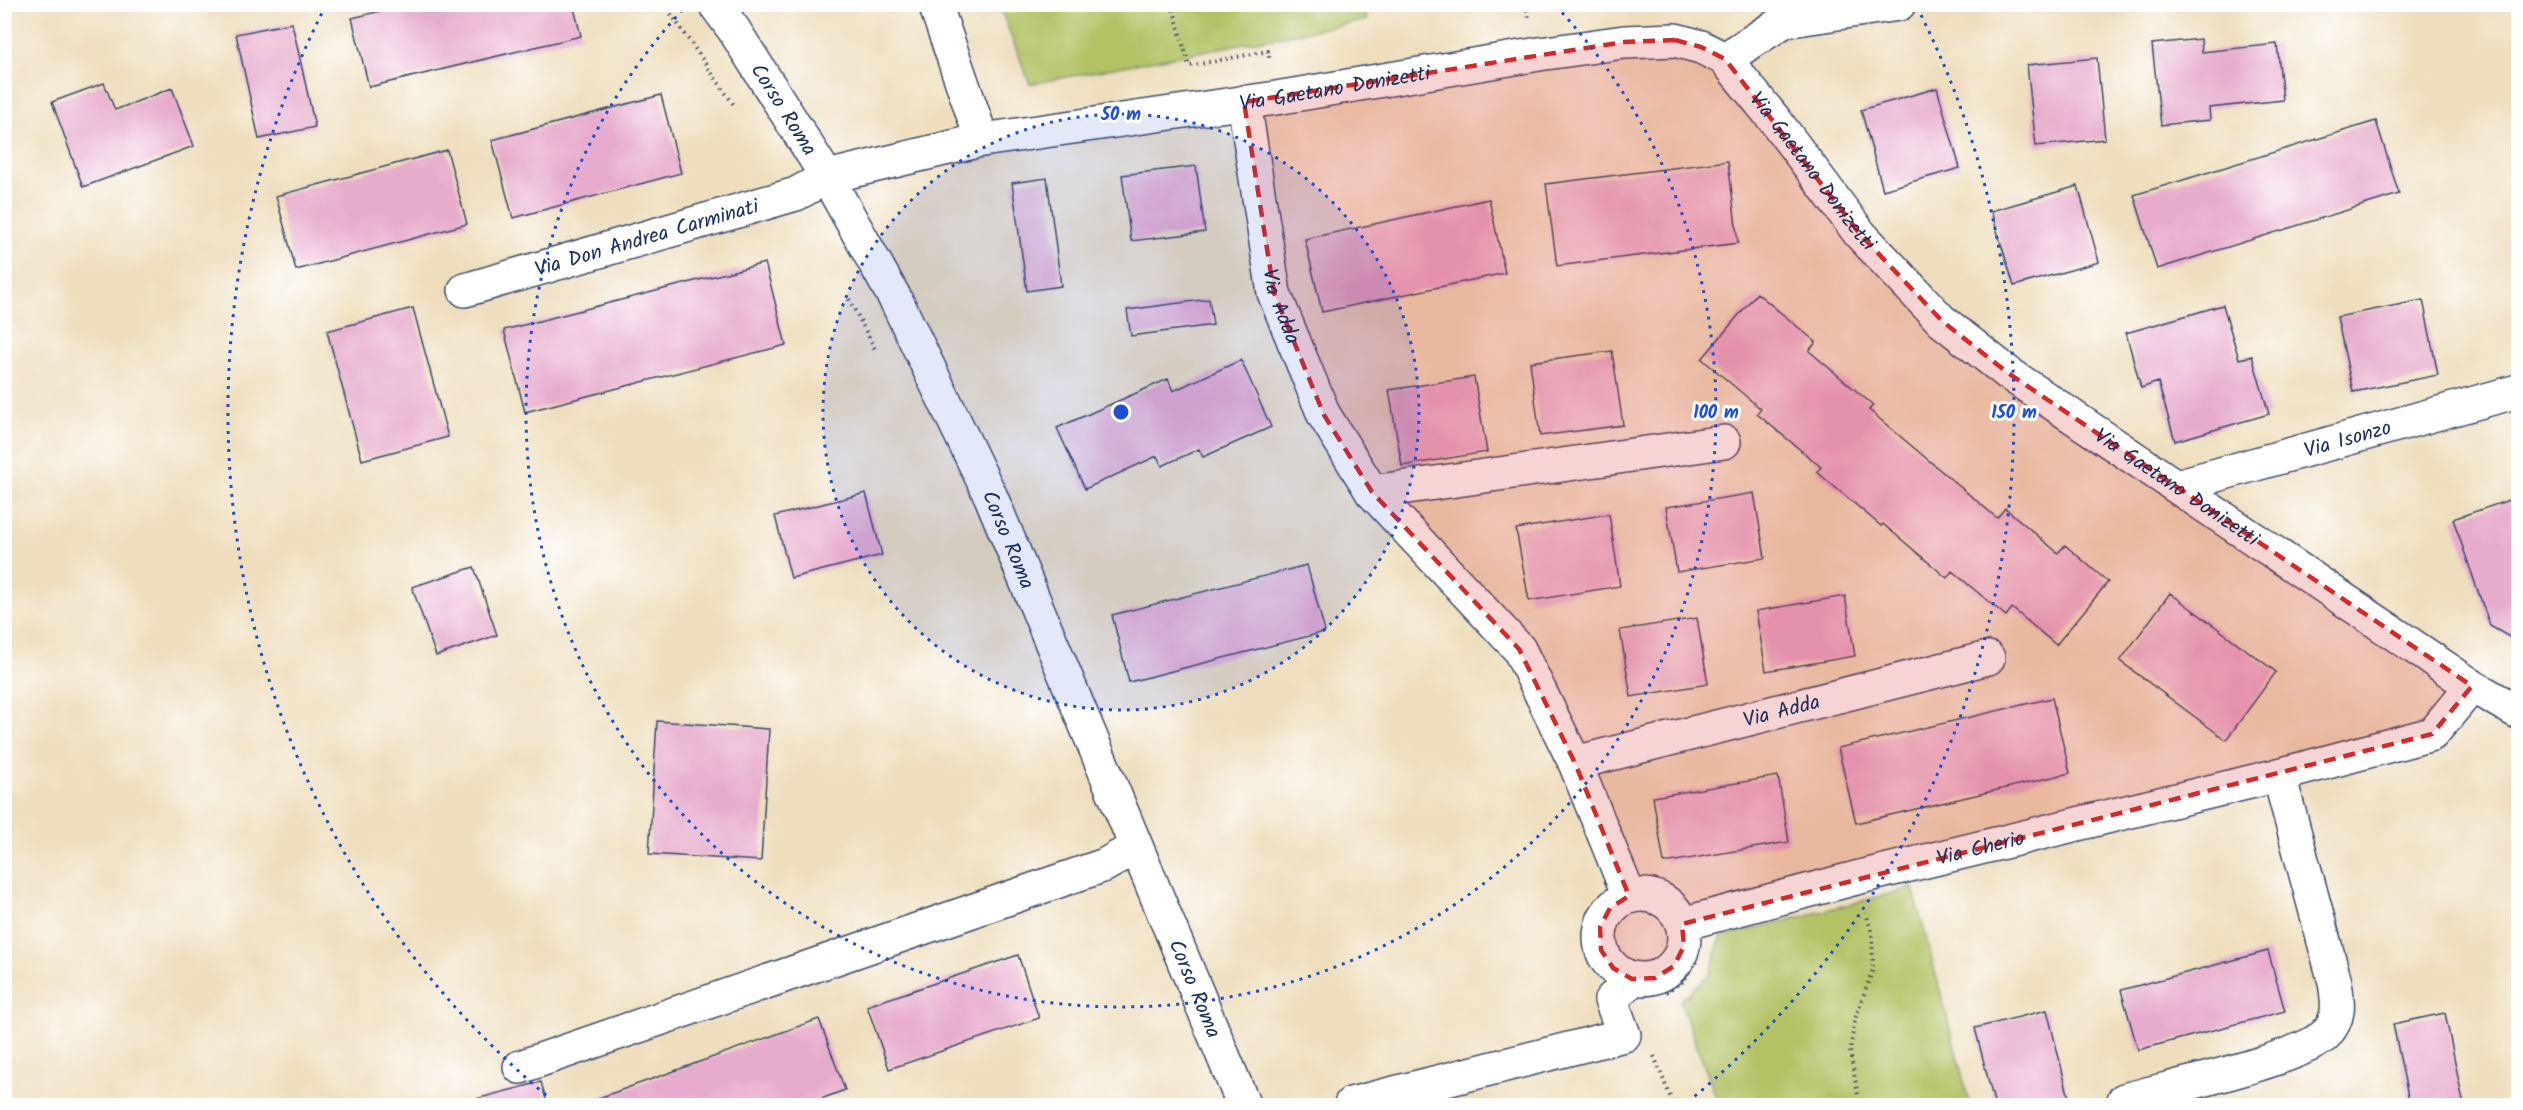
<svg xmlns="http://www.w3.org/2000/svg" width="2523" height="1110" font-family="Kalam,sans-serif">
  <style>
    .green { fill: #b2c265; stroke: #667862; stroke-width: 1.5 }
    .building { fill: #e8adce }
    .lines { fill: none; stroke-linecap: round; stroke-linejoin: round }
    .minor-casing { stroke: #3b496c; stroke-width: 36 }
    .tertiary-casing { stroke: #3b496c; stroke-width: 36 }
    .path { stroke: #3b496c; stroke-width: 4; stroke-dasharray: 1.5 4.5; stroke-linecap: butt }
    .minor { stroke: #fff; stroke-width: 33 }
    .tertiary { stroke: #fff; stroke-width: 33 }
    .marked { fill: #d62828; fill-opacity: 0.2; stroke: #d62828; stroke-width: 4.5; stroke-dasharray: 12 8; stroke-linejoin: round }
    .ring { fill: none; stroke: #1d4ed8; stroke-width: 3; stroke-dasharray: 3 6 }
    .labels { text-anchor: middle; stroke-width: 6; stroke-linejoin: round; paint-order: stroke }
    .street-label { font-size: 21px; fill: #1b2f5e; stroke: #fff }
    .centre { fill: #1d4ed8; stroke: #fff; stroke-width: 3 }
    .ring-label { font-size: 18px; text-anchor: middle; font-weight: bold; fill: #1d4ed8; stroke: #fff; stroke-width: 6; stroke-linejoin: round; paint-order: stroke }
  </style>
  <rect width="100%" height="100%" fill="#fff"/>
  <filter id="ink" filterUnits="userSpaceOnUse"><feTurbulence type="fractalNoise" baseFrequency=".0167" numOctaves="2"/><feDisplacementMap in="SourceGraphic" scale="12" xChannelSelector="R" yChannelSelector="G"/><feConvolveMatrix kernelMatrix="1 2 1 2 8 2 1 2 1" color-interpolation-filters="sRGB"/></filter>
  <filter id="wash" filterUnits="userSpaceOnUse"><feTurbulence type="fractalNoise" baseFrequency=".008" numOctaves="4" result="noise"/><feDisplacementMap in="SourceGraphic" scale="24" xChannelSelector="R" yChannelSelector="G"/><feGaussianBlur stdDeviation="1.35" result="paint"/><feColorMatrix in="noise" values="0 0 0 0 0 0 0 0 0 0 0 0 0 0 0 0 0 1.4 0 .05"/><feComposite in="paint" operator="in"/></filter>
  <g filter="url(#wash)">
    <rect width="100%" height="100%" fill="#eedebd"/>
    <path class="green" d="M1362 5 1367 20 1030 84 999 5Z
      M1913 888 1970 1105H1719L1680 1001 1710 974 1721 937Z"/>
    <g id="blocks">
      <path class="building" d="M409 4H573L581 36 369 87 352 18Z
        M292 23 315 127 259 139 236 34Z
        M2201 39 2202 52 2277 44 2283 100 2209 108 2210 120 2161 125 2152 44Z
        M2097 58 2105 139 2036 146 2027 65Z
        M104 83 115 110 172 88 194 146 83 187 52 102Z
        M1937 88 1960 168 1883 190 1861 110Z
        M661 95 681 173 513 218 492 140Z
        M2376 121 2399 194 2157 269 2134 195Z
        M447 150 467 224 296 270 276 196Z
        M1728 161 1738 243 1557 266 1546 184Z
        M1196 166 1205 232 1131 241 1122 175Z
        M1047 178 1061 286 1027 291 1012 183Z
        M2078 186 2099 262 2014 286 1991 211Z
        M1489 199 1505 273 1322 312 1305 239Z
        M765 263 786 345 525 412 504 330Z
        M1757 293 1816 342 1809 351 1873 405 1869 410 1997 518 2005 508 2058 553 2065 545 2108 582 2056 645 2012 608 2006 616 1952 571 1947 578 1883 524 1881 526 1817 472 1821 467 1757 414 1761 409 1702 359Z
        M1209 299 1213 325 1131 336 1127 310Z
        M2423 300 2438 375 2353 392 2337 317Z
        M2223 305 2239 359 2252 356 2269 414 2175 441 2158 382 2141 388 2126 333Z
        M413 308 448 437 362 460 327 331Z
        M1612 351 1623 425 1540 436 1530 362Z
        M1241 360 1271 427 1203 457 1199 449 1162 466 1157 456 1085 489 1057 428 1168 379 1173 391Z
        M1474 377 1487 452 1402 466 1389 390Z
        M866 493 882 555 791 578 775 516Z
        M1754 493 1765 558 1677 572 1666 507Z
        M2518 497V642L2490 626 2453 519Z
        M1609 514 1620 586 1529 601 1516 529Z
        M1307 565 1325 632 1129 682 1112 615Z
        M474 567 497 635 436 656 412 587Z
        M2170 593 2276 672 2226 740 2120 661Z
        M1845 596 1855 656 1766 671 1756 611Z
        M1697 618 1708 684 1631 697 1620 630Z
        M2052 698 2070 773 1856 823 1838 748Z
        M657 721 769 729 761 861 649 854Z
        M1778 776 1789 842 1664 863 1653 797Z
        M2268 951 2285 1011 2138 1050 2121 990Z
        M1018 955 1039 1018 889 1069 867 1006Z
        M2047 1010 2071 1106H1995L1975 1028Z
        M2445 1013 2464 1106H2410L2393 1024Z
        M819 1019 845 1090 802 1106H602L599 1098Z
        M541 1082 548 1106H478L476 1099Z"/>
    </g>
  </g>
  <g filter="url(#ink)">
    <use href="#blocks" fill-opacity="0" stroke="#3b496c" stroke-width="1.5"/>
    <g class="lines">
      <g class="minor-casing">
        <g id="minor">
          <path d="M935 4 982 140"/>
          <path d="M1725 59 1784 21 1899 4"/>
          <path id="s1" d="M1244 102 1274 293 1324 415 1372 492 1519 649 1575 763 1629 896"/>
          <path id="s2" d="M465 290 796 194 827 177 982 140 1276 98 1539 54 1624 42 1675 40 1701 47 1725 59 1774 119 1860 234 1942 321 2008 373 2472 686 2518 712"/>
          <path id="s3" d="M2177 486 2518 391"/>
          <path d="M1372 492 1724 442"/>
          <path id="s4" d="M1575 763 1988 658"/>
          <circle cx="1642" cy="937" r="42"/>
          <path id="s5" d="M1682 924 1856 878 2279 775 2432 734 2472 686"/>
          <path d="M520 1067 1105 865 1136 847"/>
          <path d="M2124 1100C2163 1089 2303 1059 2326 1034 2341 1017 2338 1003 2335 982L2279 775"/>
          <path d="M1351 1104 1624 1035 1611 1000 1632 979"/>
        </g>
      </g>
      <g class="tertiary-casing">
        <g id="tertiary">
          <path id="s6" d="M715 4 734 30 827 177 897 302 991 497 1244 1106"/>
        </g>
      </g>
      <path class="path" d="M664 4 734 105
        M1172 4 1189 66 1268 51 1270 62
        M1525 4 1529 18
        M849 299 875 349
        M1666 992 1682 982 1698 959
        M1654 1056 1674 1106
        M1851 1106 1859 1104 1866 1106
        M1860 1106 1850 1051 1855 1019 1873 969 1872 934 1866 913"/>
      <use href="#minor" class="minor"/>
      <use href="#tertiary" class="tertiary"/>
    </g>
  </g>
  <path class="marked" d="M1675 40 1701 47 1725 59 1860 234 1942 321 2008 373 2472 686 2432 734 1682 924 1684 946 1674 966 1655 978 1632 979 1613 968 1601 950 1600 927 1610 908 1629 896 1575 763 1519 649 1372 492 1324 415 1274 293 1244 102 1624 42Z"/>
  <circle cx="1121" cy="412" r="298" fill="#1d4ed8" fill-opacity=".12"/>
  <g class="ring">
    <circle cx="1121" cy="412" r="298"/>
    <path d="M1556 6A595 595 0 1 1 686 6"/>
    <path d="M553 1101A893 893 0 0 1 325 7M1917 7A893 893 0 0 1 1689 1101"/>
  </g>
  <g class="labels">
    <g class="street-label">
      <text dy="7" stroke="none"><textPath href="#s2" startOffset="896">Via Gaetano Donizetti</textPath></text>
      <text dy="7" stroke="none"><textPath href="#s6" startOffset="126">Corso Roma</textPath></text>
      <text dy="7" stroke="none"><textPath href="#s2" startOffset="1436">Via Gaetano Donizetti</textPath></text>
      <text dy="7" stroke="none"><textPath href="#s2" startOffset="189">Via Don Andrea Carminati</textPath></text>
      <text dy="7" stroke="none"><textPath href="#s1" startOffset="208">Via Adda</textPath></text>
      <text dy="7" stroke="none"><textPath href="#s3" startOffset="177">Via Isonzo</textPath></text>
      <text dy="7" stroke="none"><textPath href="#s2" startOffset="1922">Via Gaetano Donizetti</textPath></text>
      <text dy="7" stroke="none"><textPath href="#s6" startOffset="612">Corso Roma</textPath></text>
      <text dy="7" stroke="none"><textPath href="#s4" startOffset="213">Via Adda</textPath></text>
      <text dy="7" stroke="none"><textPath href="#s5" startOffset="308">Via Cherio</textPath></text>
      <text dy="7" stroke="none"><textPath href="#s6" startOffset="1098">Corso Roma</textPath></text>
    </g>
  </g>
  <circle cx="1121" cy="412" r="9" class="centre"/>
  <g class="ring-label">
    <text x="1121" y="120">50 m</text>
    <text x="1716" y="418">100 m</text>
    <text x="2014" y="418">150 m</text>
  </g>
  <rect width="2523" height="1110" fill="none" stroke="#fff" stroke-width="24"/>
</svg>
